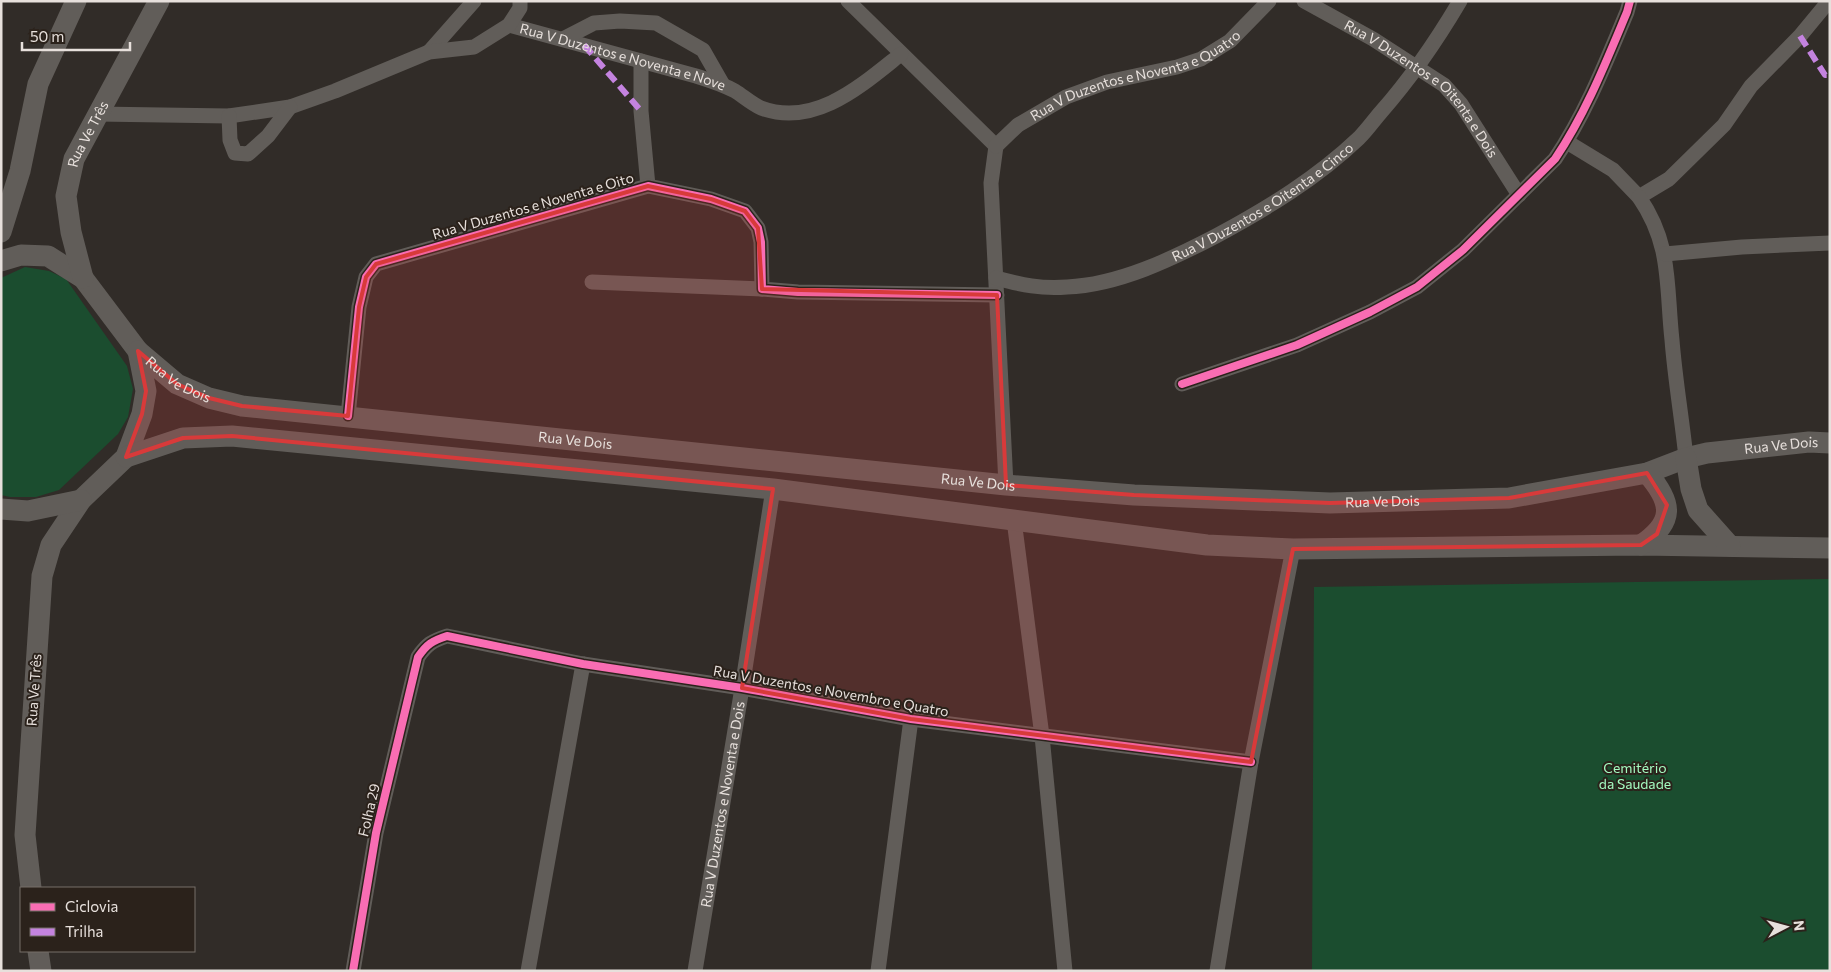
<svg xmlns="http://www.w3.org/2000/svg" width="1831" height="972" font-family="Commissioner,sans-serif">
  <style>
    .green { fill: #1b4d2f }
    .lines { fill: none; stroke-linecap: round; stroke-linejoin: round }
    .street { stroke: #615d59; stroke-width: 15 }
    .secondary { stroke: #615d59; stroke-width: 21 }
    .quiet { stroke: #c483df; stroke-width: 6; stroke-dasharray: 12 6; stroke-linecap: butt }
    .cycleway-casing { stroke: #2b221b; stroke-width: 11 }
    .cycleway { stroke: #f96db3; stroke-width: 8 }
    .marked { fill: #d83a3a; fill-opacity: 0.2; stroke: #d83a3a; stroke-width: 4; stroke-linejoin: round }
    .labels { text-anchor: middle; stroke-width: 4; stroke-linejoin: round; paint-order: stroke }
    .street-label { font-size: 14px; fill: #e7e0dc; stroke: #2b221b }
    .park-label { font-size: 14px; fill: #a4fac0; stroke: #2b221b }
  </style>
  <rect width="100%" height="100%" fill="#312c28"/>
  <path class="green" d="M25 267 49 271 66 279 127 366 133 389 128 417 118 434 59 490 36 497H10L1 495V278Z
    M1830 579V971H1312L1314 587Z"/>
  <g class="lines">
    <g class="street">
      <path d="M848 1 996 146"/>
      <path id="s1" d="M1304 1 1373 39 1444 85 1461 104 1519 195"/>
      <path id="s2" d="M509 25 696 76C709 80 722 84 735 91 743 96 752 104 761 108 815 128 862 85 901 54"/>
      <path d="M563 39 594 23 620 21 656 23 703 50 723 85"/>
      <path d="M429 52 474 1"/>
      <path d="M641 61V111L648 186"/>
      <path d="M97 114 229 116 290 107 335 91 429 52 474 47 509 25 520 8V1"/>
      <path d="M229 116 230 140 235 153 248 154 268 136 290 107"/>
      <path d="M1567 142 1613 170 1639 197 1669 179 1724 125 1751 86 1800 36 1829 1"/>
      <path d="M996 146 991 183 1006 485"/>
      <path id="s3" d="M996 146 1018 125 1066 97 1107 82 1177 67 1201 59 1230 41 1269 1"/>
      <path d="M1639 197C1672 245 1666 285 1672 340 1675 379 1682 419 1686 458"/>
      <path d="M1665 254 1742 247 1830 243"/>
      <path id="s4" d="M996 278C1022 285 1041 289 1067 287 1118 285 1172 259 1216 236 1268 208 1317 178 1359 138 1367 130 1374 120 1381 112 1411 78 1437 40 1460 1"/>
      <path d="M592 282 762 289"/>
      <path d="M1182 384 1297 345 1370 312 1417 287 1463 250 1555 159C1586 113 1606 62 1627 12L1630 1"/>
      <path d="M348 416 359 307 366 277 376 264 648 186 711 199 745 211 758 228 761 242 762 289 798 292 997 295"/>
      <path d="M1014 520 1042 736 1065 971"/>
      <path d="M353 971 376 833 418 657C427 644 432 641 447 636L583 664 742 688 911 719 1251 762"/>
      <path d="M528 971 583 664"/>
      <path id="s5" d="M695 971 742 688 773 489"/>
      <path d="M878 971 911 719"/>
      <path d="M1217 971 1251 762 1293 549"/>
    </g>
    <g class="secondary">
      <path d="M1 232 20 171 38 84 76 1"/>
      <path d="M1 261 21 255 48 256 83 278 138 351 146 391 142 414 126 457 81 500 51 545 42 576 25 835 31 888"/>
      <path id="s6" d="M83 278 71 232 66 196 74 159 159 1"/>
      <path id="s7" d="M138 351 177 384 209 398 242 406 1006 485 1134 495 1330 503 1509 498 1647 473 1686 458 1707 453 1809 442 1830 443"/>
      <path d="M126 457 183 438 232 436 773 489 1207 545 1293 549 1641 545 1830 548"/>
      <path d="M1686 458 1691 489 1698 510 1730 546"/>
      <path d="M1 509 28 511 81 500"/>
      <path d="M1641 545C1675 522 1673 503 1647 473"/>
      <path d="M38 951 41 971"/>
    </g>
    <path class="quiet" d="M1800 36 1825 75H1830
      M584 45 641 111"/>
    <g class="cycleway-casing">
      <path id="cycleway" d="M1182 384 1297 345 1370 312 1417 287 1463 250 1555 159C1586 113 1606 62 1627 12L1630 1
        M348 416 359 307 366 277 376 264 648 186 711 199 745 211 758 228 761 242 762 289 798 292 997 295
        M353 971 376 833 418 657C427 644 432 641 447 636L583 664 742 688 911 719 1251 762"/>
    </g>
    <use href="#cycleway" class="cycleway"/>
  </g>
  <path class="marked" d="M648 186 711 199 745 211 758 228 762 289 997 295 1006 485 1134 495 1330 503 1509 498 1647 473 1667 505 1657 534 1641 545 1293 549 1251 762 911 719 742 688 773 489 232 436 183 438 126 457 142 414 146 391 138 351 177 384 209 398 242 406 348 416 359 307 366 277 376 264Z"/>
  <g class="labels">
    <g class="street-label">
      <text dy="5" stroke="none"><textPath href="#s2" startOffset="118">Rua V Duzentos e Noventa e Nove</textPath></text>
      <text dy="5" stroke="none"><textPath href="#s3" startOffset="159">Rua V Duzentos e Noventa e Quatro</textPath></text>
      <text dy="5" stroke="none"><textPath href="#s1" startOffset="149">Rua V Duzentos e Oitenta e Dois</textPath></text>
      <text dy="5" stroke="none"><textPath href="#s6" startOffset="150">Rua Ve Três</textPath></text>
      <text dy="5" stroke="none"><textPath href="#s4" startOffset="288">Rua V Duzentos e Oitenta e Cinco</textPath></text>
      <text transform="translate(533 206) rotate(-16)" y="5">Rua V Duzentos e Noventa e Oito</text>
      <text dy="5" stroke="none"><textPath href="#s7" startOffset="50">Rua Ve Dois</textPath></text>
      <text dy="5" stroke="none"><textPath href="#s7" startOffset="455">Rua Ve Dois</textPath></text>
      <text dy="5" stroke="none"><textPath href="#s7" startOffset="1670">Rua Ve Dois</textPath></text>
      <text dy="5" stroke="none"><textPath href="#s7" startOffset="860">Rua Ve Dois</textPath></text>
      <text dy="5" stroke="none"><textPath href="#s7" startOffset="1265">Rua Ve Dois</textPath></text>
      <text transform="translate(34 690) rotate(-86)" y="5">Rua Ve Três</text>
      <text transform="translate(831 691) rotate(10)" y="5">Rua V Duzentos e Novembro e Quatro</text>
      <text dy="5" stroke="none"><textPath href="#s5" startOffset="169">Rua V Duzentos e Noventa e Dois</textPath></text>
      <text transform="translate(369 810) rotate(-77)" y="5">Folha 29</text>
    </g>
    <g class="park-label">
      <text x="1635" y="773">Cemitério<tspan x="1635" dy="16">da Saudade</tspan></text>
    </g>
  </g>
  <rect width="1831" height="972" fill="none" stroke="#e7e0dc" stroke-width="5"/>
  <rect x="20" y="887" width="175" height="65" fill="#2b221b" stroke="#766e68"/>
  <rect x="30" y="903" width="25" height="8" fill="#f96db3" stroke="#766e68"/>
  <text x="65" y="912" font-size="15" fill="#e7e0dc">Ciclovia</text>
  <rect x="30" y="928" width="25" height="8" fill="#c483df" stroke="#766e68"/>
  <text x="65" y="937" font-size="15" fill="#e7e0dc">Trilha</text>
  <g transform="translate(1786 927) rotate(84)" stroke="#2b221b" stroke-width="4" paint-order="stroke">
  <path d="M0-4L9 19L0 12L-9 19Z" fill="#e7e0dc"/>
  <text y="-8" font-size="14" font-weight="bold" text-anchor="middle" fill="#e7e0dc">N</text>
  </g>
  <path d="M22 42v8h108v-8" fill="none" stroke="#e7e0dc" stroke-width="2.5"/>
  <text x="30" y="42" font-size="15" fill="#e7e0dc" stroke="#2b221b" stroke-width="4" paint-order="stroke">50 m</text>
</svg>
